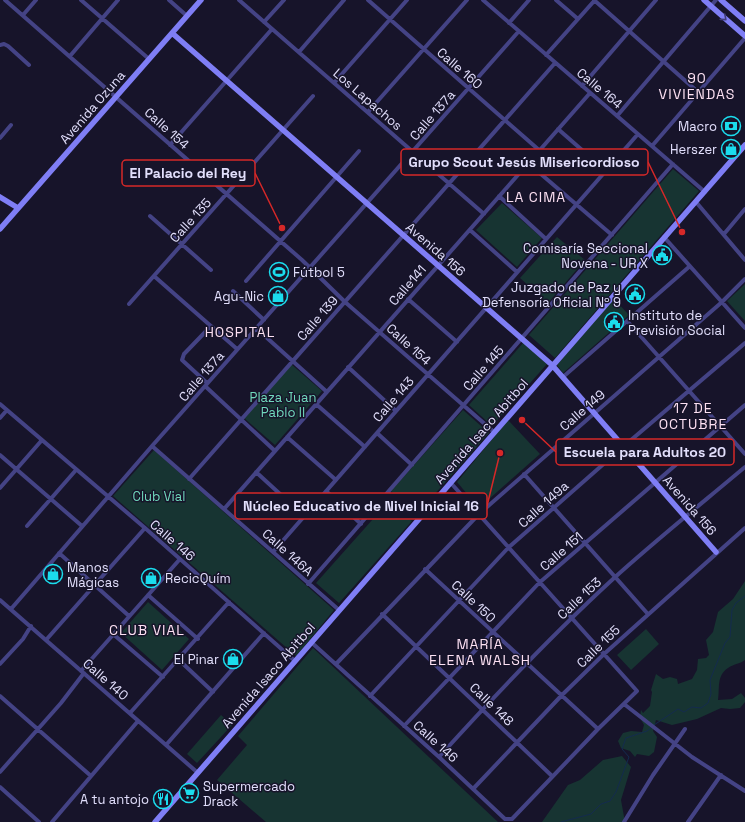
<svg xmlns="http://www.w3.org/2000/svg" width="745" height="822" font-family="'Space Grotesk',sans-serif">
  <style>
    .green { fill: #173432 }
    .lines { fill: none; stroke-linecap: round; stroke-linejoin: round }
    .stream { stroke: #142b4e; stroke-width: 1 }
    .street { stroke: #444385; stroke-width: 4 }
    .secondary { stroke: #7f7ef5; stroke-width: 5.5 }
    .oneway { stroke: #413e7b }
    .labels { text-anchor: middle; stroke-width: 3; stroke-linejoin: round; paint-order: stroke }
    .street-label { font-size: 13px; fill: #e2dffc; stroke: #17142a }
    .poi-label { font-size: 13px; fill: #e2dffc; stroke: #17142a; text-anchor: end }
    .park-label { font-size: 13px; fill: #70d8bc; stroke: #17142a }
    .neighbourhood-label { font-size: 14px; letter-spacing: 1px; fill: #fde1f3; stroke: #17142a }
    .leader { fill: none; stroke: #d62828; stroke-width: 1.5 }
    .callout-dot { fill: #d62828; stroke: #17142a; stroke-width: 1.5 }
    .callout { fill: #17142a; stroke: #d62828; stroke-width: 1.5 }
    .callout-label { font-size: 14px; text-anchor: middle; font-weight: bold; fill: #e2dffc }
  </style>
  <rect width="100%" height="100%" fill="#17142a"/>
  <path class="green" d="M673 169 699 191 555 358 529 335Z
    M502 203 542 238 517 267 476 230Z
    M557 237 585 260 548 303 520 278Z
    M745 284V321L727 301Z
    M614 299 629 315 563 373 557 365Z
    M523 343 547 364 492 426 469 405Z
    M291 364 322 391 275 445 244 418Z
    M463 410 489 433 417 514 391 491Z
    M508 420 540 454 479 508 457 482Z
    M154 450 334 610 296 656 113 496Z
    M389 501 412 521 339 603 316 583Z
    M745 581V660C740 664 733 664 728 668 716 676 720 689 718 700L732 699 741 693 745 698V702L740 708 730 709 721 708 697 719 672 725 656 720 653 731 657 737 654 752 649 756 637 754 635 757 630 751 621 748 618 741 623 733 631 731 642 732 644 725 640 718 641 710 643 713 650 706 652 692 651 690 656 674 663 679 670 677 677 679 678 684 692 679 697 670 698 659 706 658 709 655 706 640 713 632 718 612 733 599Z
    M148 602 189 639 162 670 121 633Z
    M646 629 659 644 631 670 617 655Z
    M313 648 498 822H266L217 780 247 745 238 736Z
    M221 715 232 725 197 763 187 754Z
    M622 756 631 767 621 800 625 822H542L568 785 580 780 603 760Z"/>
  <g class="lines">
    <path class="stream" d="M654 725 678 709 684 712 692 707 701 708 708 703 711 694 710 680 725 643 730 637 732 610 736 603 745 596
      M561 822 591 814 601 804 610 801 616 792 629 757 622 749 626 738 647 731 652 727"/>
    <path class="street" d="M5 0 302 260 345 302 494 432
      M81 0 149 59
      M169 0 187 16
      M239 0 484 214
      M368 0 539 150
      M483 0 705 192
      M556 0 578 19
      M594 0 698 92
      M23 15 36 0
      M264 22 284 0
      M509 23 529 0
      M0 45 4 44 8 46 29 65
      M299 52 344 0
      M546 55 595 0
      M70 56 118 0
      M334 83 407 0
      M582 86 656 0
      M368 112 467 0
      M617 116 716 0
      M558 129 606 171
      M0 138 11 125
      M170 145 272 29
      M652 146 745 38
      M528 163 612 235
      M499 196 546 239
      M696 202 745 260
      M150 216 211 270
      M470 230 517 272
      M724 234 745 209
      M664 237 745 328
      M154 276 237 349
      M246 281 359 151
      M233 291 264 320
      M408 299 457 342
      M129 304 313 96
      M628 322 745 454
      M256 328 327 392
      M348 367 396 411
      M563 377 690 266
      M207 383 182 360 184 354 211 326
      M205 386 275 451
      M0 404 145 528 295 661
      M316 404 365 447
      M0 418 7 410
      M377 433 412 465
      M287 437 336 480
      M152 446 339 610
      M0 455 82 526
      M256 472 304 516
      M524 474 647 613
      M189 479 555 63
      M0 488 42 440
      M326 491 361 524
      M388 493 418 519
      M224 509 590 93
      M27 526 76 470
      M273 552 638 134
      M59 553 129 616
      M425 569 598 729
      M308 584 673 164
      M148 595 198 639
      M0 600 198 773
      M11 609 152 446 519 31
      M382 614 552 776
      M113 634 163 677
      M46 640 145 528
      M311 642 439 757 505 819H512L598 729 637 691 450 482
      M179 660 213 692
      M0 664 23 639 31 626
      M336 664 479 514 722 302 745 279
      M81 671 180 559
      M0 696 91 776
      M370 696 508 548 624 446 745 343
      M624 704 692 757 745 791
      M130 713 229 602
      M404 726 539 583 745 405
      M166 745 264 633
      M439 757C495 695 552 635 613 579 656 540 701 504 745 467
      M0 772 61 703 84 673
      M0 787 39 822
      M473 789 562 695 604 654 745 528
      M52 822 138 721
      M624 822 653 775 685 729
      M688 822 721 775"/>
    <path class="secondary" d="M704 0 745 36
      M721 0 745 21
      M172 33 552 365 716 552
      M0 197 18 208
      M0 229 201 0
      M155 822 745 145"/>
  </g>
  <defs><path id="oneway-chevron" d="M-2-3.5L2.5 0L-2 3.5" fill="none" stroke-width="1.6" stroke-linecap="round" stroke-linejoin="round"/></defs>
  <use class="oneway" href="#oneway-chevron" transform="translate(724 18) rotate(41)"/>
  <defs>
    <g id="bank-ring" transform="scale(1)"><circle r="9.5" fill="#17142a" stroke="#1bdced" stroke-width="1.5"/><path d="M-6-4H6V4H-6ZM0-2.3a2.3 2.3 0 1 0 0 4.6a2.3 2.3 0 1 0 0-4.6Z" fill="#1bdced"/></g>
    <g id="shop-ring" transform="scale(1)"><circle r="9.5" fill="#17142a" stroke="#1bdced" stroke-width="1.5"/><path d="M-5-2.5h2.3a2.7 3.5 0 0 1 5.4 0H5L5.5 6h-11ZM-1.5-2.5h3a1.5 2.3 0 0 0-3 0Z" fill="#1bdced"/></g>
    <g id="civic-ring" transform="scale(1)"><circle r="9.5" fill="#17142a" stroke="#1bdced" stroke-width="1.5"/><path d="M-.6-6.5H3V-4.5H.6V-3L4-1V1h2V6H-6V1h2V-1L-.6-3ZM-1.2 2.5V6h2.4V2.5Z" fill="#1bdced"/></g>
    <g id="stadium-ring" transform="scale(1)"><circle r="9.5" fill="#17142a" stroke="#1bdced" stroke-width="1.5"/><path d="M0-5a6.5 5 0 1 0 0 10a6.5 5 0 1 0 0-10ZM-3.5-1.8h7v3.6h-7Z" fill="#1bdced"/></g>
    <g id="supermarket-ring" transform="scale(1)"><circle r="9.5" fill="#17142a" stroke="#1bdced" stroke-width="1.5"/><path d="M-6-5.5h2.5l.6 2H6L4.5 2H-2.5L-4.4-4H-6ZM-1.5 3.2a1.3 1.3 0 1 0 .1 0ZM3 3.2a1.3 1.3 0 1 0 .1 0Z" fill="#1bdced"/></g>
    <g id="restaurant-ring" transform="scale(1)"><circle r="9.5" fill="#17142a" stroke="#1bdced" stroke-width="1.5"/><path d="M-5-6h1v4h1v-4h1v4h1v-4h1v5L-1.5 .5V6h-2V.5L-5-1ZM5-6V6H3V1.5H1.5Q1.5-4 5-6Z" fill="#1bdced"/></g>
  </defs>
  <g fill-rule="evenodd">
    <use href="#bank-ring" x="731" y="126"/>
    <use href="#shop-ring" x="731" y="149"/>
    <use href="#civic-ring" x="662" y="255"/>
    <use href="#stadium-ring" x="279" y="272"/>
    <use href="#civic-ring" x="635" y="294"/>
    <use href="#shop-ring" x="278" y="296"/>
    <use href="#civic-ring" x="614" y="322"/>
    <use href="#shop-ring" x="53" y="574"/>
    <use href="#shop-ring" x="151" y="578"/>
    <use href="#shop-ring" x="233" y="659"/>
    <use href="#supermarket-ring" x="189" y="793"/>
    <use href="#restaurant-ring" x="163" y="799"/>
  </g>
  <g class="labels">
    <g class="street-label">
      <text transform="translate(460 68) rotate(41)" y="5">Calle 160</text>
      <text transform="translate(600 88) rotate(40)" y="5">Calle 164</text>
      <text transform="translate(368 99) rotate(41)" y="5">Los Lapachos</text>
      <text transform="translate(92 107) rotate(-49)" y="5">Avenida Ozuna</text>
      <text transform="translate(432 115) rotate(-49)" y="5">Calle 137a</text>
      <text transform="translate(167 128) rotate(42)" y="5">Calle 154</text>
      <text transform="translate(190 220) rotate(-48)" y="5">Calle 135</text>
      <text transform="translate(436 249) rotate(41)" y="5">Avenida 156</text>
      <text transform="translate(407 285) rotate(-49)" y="5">Calle141</text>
      <text transform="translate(317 318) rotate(-49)" y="5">Calle 139</text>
      <text transform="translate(409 344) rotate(42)" y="5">Calle 154</text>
      <text transform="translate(483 368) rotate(-49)" y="5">Calle 145</text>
      <text transform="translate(201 376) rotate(-49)" y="5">Calle 137a</text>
      <text transform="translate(393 399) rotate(-49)" y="5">Calle 143</text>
      <text transform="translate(582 410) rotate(-41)" y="5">Calle 149</text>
      <text transform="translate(481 431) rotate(-49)" y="5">Avenida Isaco Abitbol</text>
      <text transform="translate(543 504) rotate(-42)" y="5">Calle 149a</text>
      <text transform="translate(690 505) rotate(49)" y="5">Avenida 156</text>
      <text transform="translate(173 540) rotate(41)" y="5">Calle 146</text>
      <text transform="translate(561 551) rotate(-41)" y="5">Calle 151</text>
      <text transform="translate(288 552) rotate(42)" y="5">Calle 146A</text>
      <text transform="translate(579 598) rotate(-43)" y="5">Calle 153</text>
      <text transform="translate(474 601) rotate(43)" y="5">Calle 150</text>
      <text transform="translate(598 646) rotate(-44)" y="5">Calle 155</text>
      <text transform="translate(268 675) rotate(-49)" y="5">Avenida Isaco Abitbol</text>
      <text transform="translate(106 679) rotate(41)" y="5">Calle 140</text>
      <text transform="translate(492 704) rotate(44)" y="5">Calle 148</text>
      <text transform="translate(436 741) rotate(42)" y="5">Calle 146</text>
    </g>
    <g class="poi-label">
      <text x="717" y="131">Macro</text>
      <text x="717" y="154">Herszer</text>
      <text x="648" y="253">Comisaría Seccional<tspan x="648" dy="15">Novena - UR X</tspan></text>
      <text x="293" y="277" text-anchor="start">Fútbol 5</text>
      <text x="621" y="292">Juzgado de Paz y<tspan x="621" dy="15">Defensoría Oficial Nº 9</tspan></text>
      <text x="264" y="301">Agu-Nic</text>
      <text x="628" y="320" text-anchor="start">Instituto de<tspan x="628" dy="15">Previsión Social</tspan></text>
      <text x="67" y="572" text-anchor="start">Manos<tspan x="67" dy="15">Mágicas</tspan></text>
      <text x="165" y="583" text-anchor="start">RecicQuím</text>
      <text x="219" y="664">El Pinar</text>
      <text x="203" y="791" text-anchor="start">Supermercado<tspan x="203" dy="15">Drack</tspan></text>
      <text x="149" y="804">A tu antojo</text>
    </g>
    <g class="park-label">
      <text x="283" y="402">Plaza Juan<tspan x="283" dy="15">Pablo II</tspan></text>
      <text x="159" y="501">Club Vial</text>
    </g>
    <g class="neighbourhood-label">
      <text x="697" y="83">90<tspan x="697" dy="16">VIVIENDAS</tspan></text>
      <text x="536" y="202">LA CIMA</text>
      <text x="240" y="337">HOSPITAL</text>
      <text x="693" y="413">17 DE<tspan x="693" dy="16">OCTUBRE</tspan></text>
      <text x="147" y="635">CLUB VIAL</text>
      <text x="480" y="649">MARÍA<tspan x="480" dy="16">ELENA WALSH</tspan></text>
    </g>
  </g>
  <path class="leader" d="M682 232L648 162M282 228L255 173M522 420L556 452M500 453L487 506"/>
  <g class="callout-dot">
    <circle cx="682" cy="232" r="4"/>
    <circle cx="282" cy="228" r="4"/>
    <circle cx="522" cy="420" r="4"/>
    <circle cx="500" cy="453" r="4"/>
  </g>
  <g class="callout">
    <rect x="401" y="149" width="247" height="26" rx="4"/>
    <rect x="122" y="160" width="133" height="26" rx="4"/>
    <rect x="556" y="439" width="178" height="26" rx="4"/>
    <rect x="235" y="493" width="252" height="26" rx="4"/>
  </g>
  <g class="callout-label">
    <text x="524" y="167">Grupo Scout Jesús Misericordioso</text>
    <text x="188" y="178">El Palacio del Rey</text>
    <text x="645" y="457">Escuela para Adultos 20</text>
    <text x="361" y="511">Núcleo Educativo de Nivel Inicial 16</text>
  </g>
</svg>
